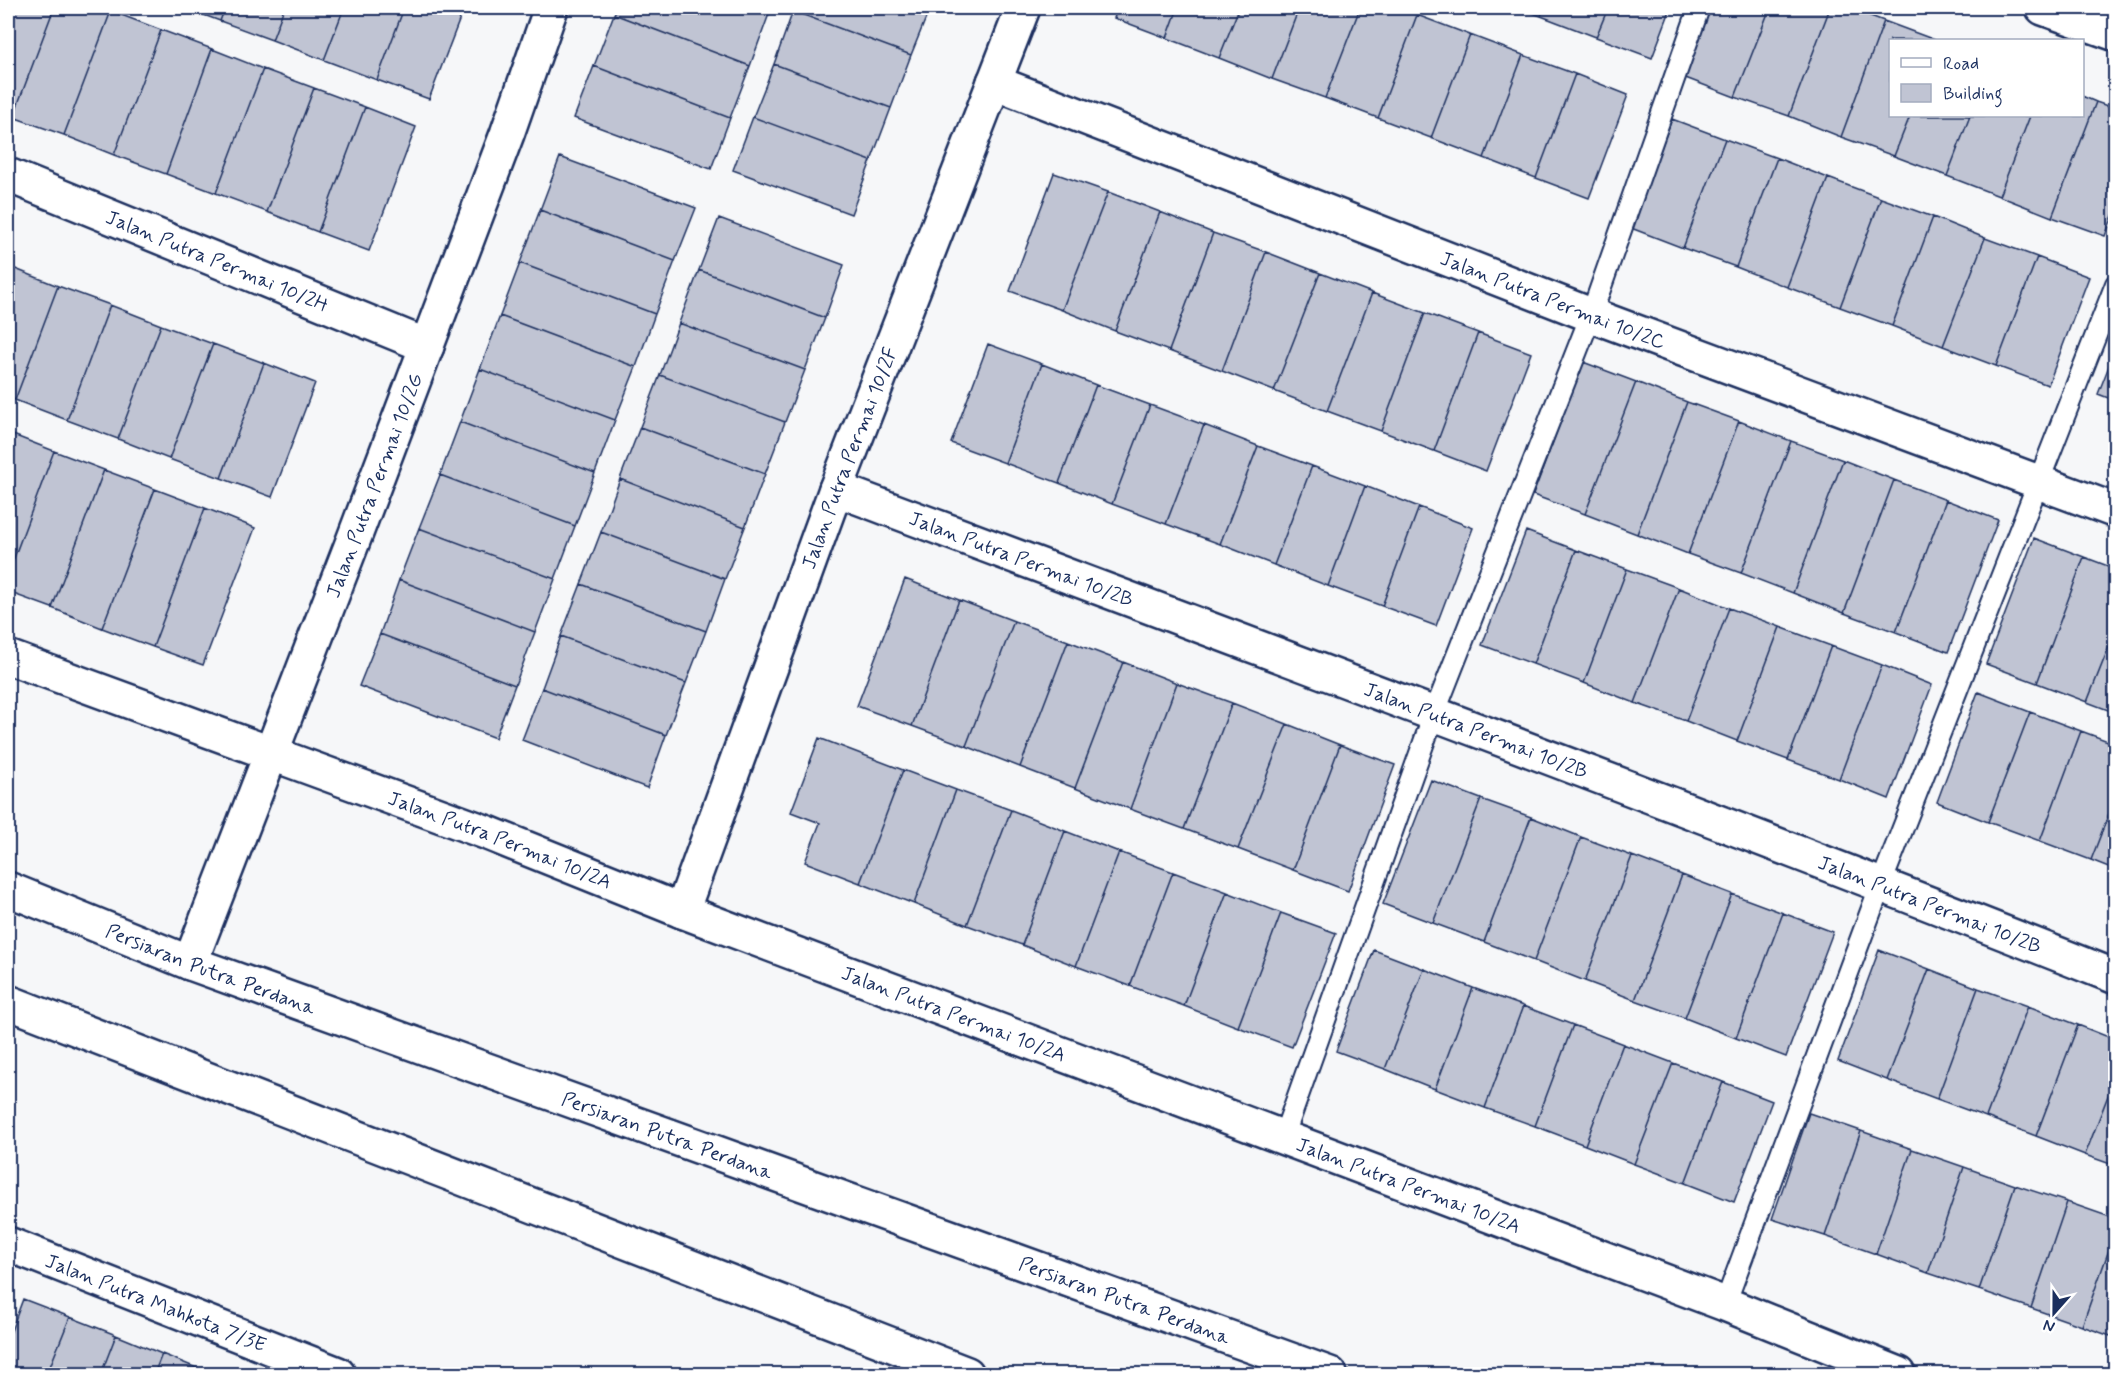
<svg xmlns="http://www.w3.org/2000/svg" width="2123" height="1382" font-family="Mynerve,sans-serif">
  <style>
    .building { fill: #c0c4d3; stroke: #1b2f5e; stroke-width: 1.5 }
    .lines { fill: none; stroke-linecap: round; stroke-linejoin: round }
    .lane-casing { stroke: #1b2f5e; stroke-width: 24 }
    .street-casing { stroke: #1b2f5e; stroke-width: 38 }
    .secondary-casing { stroke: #1b2f5e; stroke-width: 38 }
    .lane { stroke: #fff; stroke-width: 20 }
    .street { stroke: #fff; stroke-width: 33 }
    .secondary { stroke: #fff; stroke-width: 33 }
    .labels { text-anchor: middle; stroke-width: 6; stroke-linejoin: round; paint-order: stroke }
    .street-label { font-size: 20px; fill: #1b2f5e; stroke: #fff }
  </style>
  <rect width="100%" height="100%" fill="#f6f7f9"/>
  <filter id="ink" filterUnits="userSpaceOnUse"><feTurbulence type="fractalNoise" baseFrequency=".0167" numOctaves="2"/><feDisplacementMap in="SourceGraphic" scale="12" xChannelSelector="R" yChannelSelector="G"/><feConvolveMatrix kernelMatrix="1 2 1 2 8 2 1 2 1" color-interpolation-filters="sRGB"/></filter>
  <g filter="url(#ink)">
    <path class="building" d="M8 8H54L13 117 8 115Z
      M54 8H101L111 11 64 135 13 117Z
      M185 8H225L220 21Z
      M225 8H284L272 40 220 21Z
      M284 8H344L324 60 272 40Z
      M344 8H404L377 80 324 60Z
      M404 8H464L429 99 377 80Z
      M617 8H752L769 14 750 66 614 14Z
      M794 8H930L911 55 793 11Z
      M1118 8H1178L1167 38 1114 18Z
      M1178 8H1239L1219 58 1167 38Z
      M1239 8H1299L1272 79 1219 58Z
      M1299 8H1360L1325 98 1272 79Z
      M1360 8H1398L1417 15 1378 118 1325 98Z
      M1519 8H1544L1541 16Z
      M1544 8H1608L1596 37 1541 16Z
      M1608 8H1671L1652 58 1596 37Z
      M1709 8H1770L1735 97 1683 77Z
      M1770 8H1830L1789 116 1735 97Z
      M1830 8H1849L1884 21 1841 137 1789 116Z
      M111 11 161 30 114 155 64 135Z
      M793 11 911 55 891 108 774 64Z
      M614 14 750 66 730 118 594 66Z
      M1417 15 1470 35 1431 138 1378 118Z
      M1884 21 1935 40H1890V116H1910L1894 156 1841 137Z
      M161 30 212 49 166 174 114 155Z
      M1470 35 1523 55 1484 158 1431 138Z
      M212 49 263 69 216 193 166 174Z
      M1523 55 1575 74 1536 178 1484 158Z
      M774 64 891 108 871 161 753 117Z
      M594 66 730 118 711 169 574 118Z
      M263 69 314 88 267 212 216 193Z
      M1575 74 1628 95 1589 198 1536 178Z
      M314 88 365 107 318 232 267 212Z
      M2082 96 2096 102 2052 217 1999 196 2030 116H2082Z
      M2096 102 2116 109V208L2105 236 2052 217Z
      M365 107 416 127 369 251 318 232Z
      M1910 116H1970L1947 176 1894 156Z
      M1970 116H2030L1999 196 1947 176Z
      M753 117 871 161 851 214 733 170Z
      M1672 119 1725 139 1683 248 1631 228Z
      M1725 139 1777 158 1736 267 1683 248Z
      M560 157 696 208 675 261 540 210Z
      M1777 158 1828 178 1787 287 1736 267Z
      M1054 173 1108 192 1062 310 1010 291Z
      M1828 178 1881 198 1840 307 1787 287Z
      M1108 192 1160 212 1115 331 1062 310Z
      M1881 198 1933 217 1892 326 1840 307Z
      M540 210 675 261 655 314 520 263Z
      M1160 212 1213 233 1169 351 1115 331Z
      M1933 217 1985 238 1943 346 1892 326Z
      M719 218 844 265 825 318 699 270Z
      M1213 233 1266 252 1222 371 1169 351Z
      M1985 238 2037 257 1996 366 1943 346Z
      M1266 252 1320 273 1274 391 1222 371Z
      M2037 257 2089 277 2048 385 1996 366Z
      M520 263 655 314 636 367 500 316Z
      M8 266 58 286 15 400 8 397Z
      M699 270 825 318 805 370 679 323Z
      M1320 273 1372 293 1327 411 1274 391Z
      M58 286 110 305 67 420 15 400Z
      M1372 293 1425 313 1381 431 1327 411Z
      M110 305 161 325 118 439 67 420Z
      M1425 313 1478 333 1434 451 1381 431Z
      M500 316 636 367 615 420 480 369Z
      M679 323 805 370 785 422 660 375Z
      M161 325 213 344 169 459 118 439Z
      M1478 333 1531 353 1486 471 1434 451Z
      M213 344 264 363 221 478 169 459Z
      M988 344 1042 364 1005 463 951 443Z
      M2116 348V401L2098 394Z
      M1583 362 1636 382 1585 514 1533 495Z
      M264 363 315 383 272 497 221 478Z
      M1042 364 1096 385 1059 483 1005 463Z
      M480 369 615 420 595 473 460 422Z
      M660 375 785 422 765 474 640 427Z
      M1636 382 1687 402 1637 534 1585 514Z
      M1096 385 1150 405 1112 504 1059 483Z
      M1687 402 1739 421 1688 554 1637 534Z
      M1150 405 1204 425 1166 524 1112 504Z
      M1739 421 1791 441 1741 573 1688 554Z
      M460 422 595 473 575 526 440 475Z
      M1204 425 1258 446 1220 544 1166 524Z
      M640 427 765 474 745 527 620 479Z
      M8 433 54 451 8 574Z
      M1791 441 1843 460 1793 593 1741 573Z
      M1258 446 1312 466 1274 565 1220 544Z
      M54 451 104 470 52 608 8 592V574Z
      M1843 460 1894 480 1844 613 1793 593Z
      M1312 466 1365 486 1328 586 1274 565Z
      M104 470 155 489 102 628 52 608Z
      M440 475 575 526 555 579 419 528Z
      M620 479 745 527 725 579 601 532Z
      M1894 480 1946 500 1896 632 1844 613Z
      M1365 486 1419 507 1382 606 1328 586Z
      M155 489 205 508 153 647 102 628Z
      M1946 500 1998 520 1948 652 1896 632Z
      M1419 507 1473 528 1436 626 1382 606Z
      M205 508 255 528 203 665 153 647Z
      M419 528 555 579 535 632 399 580Z
      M1526 531 1576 550 1533 664 1482 645Z
      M601 532 725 579 706 631 581 584Z
      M2034 538 2084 557 2037 683 1986 664Z
      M1576 550 1627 569 1584 683 1533 664Z
      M2084 557 2116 569V629L2087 702 2037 683Z
      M1627 569 1679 588 1635 703 1584 683Z
      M905 579 959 600 912 726 857 706Z
      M399 580 535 632 515 685 380 634Z
      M581 584 706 631 686 683 561 636Z
      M1679 588 1729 608 1686 721 1635 703Z
      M959 600 1014 621 966 746 912 726Z
      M1729 608 1780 627 1737 741 1686 721Z
      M1014 621 1068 641 1020 767 966 746Z
      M1780 627 1831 646 1788 760 1737 741Z
      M2116 629V713L2087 702Z
      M380 634 515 685 495 738 359 686Z
      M561 636 686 683 666 735 542 688Z
      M1068 641 1123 662 1075 788 1020 767Z
      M1831 646 1882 665 1839 779 1788 760Z
      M1123 662 1177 683 1130 809 1075 788Z
      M1882 665 1932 685 1889 799 1839 779Z
      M1177 683 1232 703 1184 829 1130 809Z
      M542 688 666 735 647 788 522 740Z
      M1978 692 2030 712 1988 822 1937 802Z
      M1232 703 1287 724 1238 849 1184 829Z
      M2030 712 2081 731 2040 841 1988 822Z
      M1287 724 1340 745 1293 870 1238 849Z
      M2081 731 2116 744V795L2091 860 2040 841Z
      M819 738 903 770 860 883 805 862 820 823 791 812Z
      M1340 745 1395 765 1348 891 1293 870Z
      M903 770 956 790 914 904 860 883Z
      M1431 780 1481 799 1433 923 1383 904Z
      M956 790 1011 810 967 925 914 904Z
      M2116 795V870L2091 860Z
      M1481 799 1531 817 1484 942 1433 923Z
      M1011 810 1065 831 1022 945 967 925Z
      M1531 817 1581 837 1534 961 1484 942Z
      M1065 831 1119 852 1076 966 1022 945Z
      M1581 837 1632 856 1585 981 1534 961Z
      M1119 852 1173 872 1130 986 1076 966Z
      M1632 856 1682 875 1635 1000 1585 981Z
      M1173 872 1227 892 1184 1006 1130 986Z
      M1682 875 1732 894 1685 1018 1635 1000Z
      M1227 892 1281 913 1238 1027 1184 1006Z
      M1732 894 1783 913 1736 1038 1685 1018Z
      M1281 913 1336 933 1292 1047 1238 1027Z
      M1783 913 1833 932 1786 1057 1736 1038Z
      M1374 950 1424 969 1385 1069 1336 1051Z
      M1879 950 1929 969 1887 1080 1838 1061Z
      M1424 969 1473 988 1435 1089 1385 1069Z
      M1929 969 1978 988 1937 1099 1887 1080Z
      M1473 988 1523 1006 1485 1108 1435 1089Z
      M1978 988 2028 1006 1986 1117 1937 1099Z
      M1523 1006 1573 1025 1535 1126 1485 1108Z
      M2028 1006 2078 1025 2036 1136 1986 1117Z
      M1573 1025 1623 1044 1585 1145 1535 1126Z
      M2078 1025 2116 1040V1075L2085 1155 2036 1136Z
      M1623 1044 1673 1063 1634 1164 1585 1145Z
      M1673 1063 1723 1082 1685 1183 1634 1164Z
      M2116 1075V1166L2085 1155Z
      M1723 1082 1772 1101 1734 1202 1685 1183Z
      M1809 1113 1861 1131 1825 1236 1772 1219Z
      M1861 1131 1912 1149 1876 1254 1825 1236Z
      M1912 1149 1964 1167 1928 1273 1876 1254Z
      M1964 1167 2015 1185 1979 1290 1928 1273Z
      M2015 1185 2067 1202 2031 1308 1979 1290Z
      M2067 1202 2116 1219V1230L2082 1326 2031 1308Z
      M2116 1230V1338L2082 1326Z
      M23 1299 70 1317 47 1374H8V1339Z
      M70 1317 116 1335 101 1374H47Z
      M116 1335 162 1354 154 1374H101Z
      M162 1354 209 1373 208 1374H154Z"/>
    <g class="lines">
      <g class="lane-casing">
        <path id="lane" d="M1283 1138 1434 714 1591 315 1699 8
          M1725 1304 1881 884 2116 284"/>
      </g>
      <g class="street-casing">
        <g id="street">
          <path d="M2043 8 2116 34"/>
          <path id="s1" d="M994 82 1591 315 2116 511"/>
          <path id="s2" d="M8 175 427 346"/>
          <path id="s3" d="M836 489C1263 649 1691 809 2116 977"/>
          <path id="s4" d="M8 657 488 833 682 911 1725 1304 1899 1374"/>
          <path id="s5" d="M682 911 836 489 1023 8"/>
          <path id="s6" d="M190 963 353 541 507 134 551 8"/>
          <path id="s7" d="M8 1244 338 1374"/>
        </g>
      </g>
      <g class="secondary-casing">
        <g id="secondary">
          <path id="s8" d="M8 889 190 963 1330 1374"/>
          <path d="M8 1002 967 1374"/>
        </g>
      </g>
      <use href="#lane" class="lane"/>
      <use href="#street" class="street"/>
      <use href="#secondary" class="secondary"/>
    </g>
  </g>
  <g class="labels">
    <g class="street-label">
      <text dy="7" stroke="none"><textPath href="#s2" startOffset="226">Jalan Putra Permai 10/2H</textPath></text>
      <text dy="7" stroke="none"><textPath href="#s1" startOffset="600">Jalan Putra Permai 10/2C</textPath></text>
      <text dy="7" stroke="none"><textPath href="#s5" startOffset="483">Jalan Putra Permai 10/2F</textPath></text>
      <text dy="7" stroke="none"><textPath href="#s6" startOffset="512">Jalan Putra Permai 10/2G</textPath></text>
      <text dy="7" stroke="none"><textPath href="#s3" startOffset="198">Jalan Putra Permai 10/2B</textPath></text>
      <text dy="7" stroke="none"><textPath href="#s3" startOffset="684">Jalan Putra Permai 10/2B</textPath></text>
      <text dy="7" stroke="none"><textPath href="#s4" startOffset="525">Jalan Putra Permai 10/2A</textPath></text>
      <text dy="7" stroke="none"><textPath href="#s3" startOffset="1170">Jalan Putra Permai 10/2B</textPath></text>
      <text dy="7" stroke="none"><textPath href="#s8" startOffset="218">Persiaran Putra Perdana</textPath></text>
      <text dy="7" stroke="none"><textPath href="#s4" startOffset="1011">Jalan Putra Permai 10/2A</textPath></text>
      <text dy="7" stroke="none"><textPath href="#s8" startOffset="704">Persiaran Putra Perdana</textPath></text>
      <text dy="7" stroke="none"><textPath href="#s4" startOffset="1497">Jalan Putra Permai 10/2A</textPath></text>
      <text dy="7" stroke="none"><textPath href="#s8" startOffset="1190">Persiaran Putra Perdana</textPath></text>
      <text dy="7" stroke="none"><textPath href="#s7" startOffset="159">Jalan Putra Mahkota 7/3E</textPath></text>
    </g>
  </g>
  <rect width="2123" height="1382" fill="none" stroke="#fff" stroke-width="30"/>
  <rect x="15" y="15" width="2093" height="1352" fill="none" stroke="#1b2f5e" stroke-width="2" filter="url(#ink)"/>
  <rect x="1889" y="39" width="195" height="78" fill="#ffffff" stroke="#a4acbf" stroke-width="1.5"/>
  <rect x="1901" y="58" width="30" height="9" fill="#ffffff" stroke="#a4acbf" stroke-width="1.5"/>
  <text x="1943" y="69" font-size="18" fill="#1b2f5e">Road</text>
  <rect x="1901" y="84" width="30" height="18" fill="#c0c4d3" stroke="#a4acbf" stroke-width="1.5"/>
  <text x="1943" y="99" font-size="18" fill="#1b2f5e">Building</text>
  <g transform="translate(2054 1313) rotate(201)" stroke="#ffffff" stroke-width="4.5" paint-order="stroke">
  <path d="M0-4.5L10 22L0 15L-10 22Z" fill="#1b2f5e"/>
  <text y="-9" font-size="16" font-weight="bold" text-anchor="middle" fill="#1b2f5e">N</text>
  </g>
</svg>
